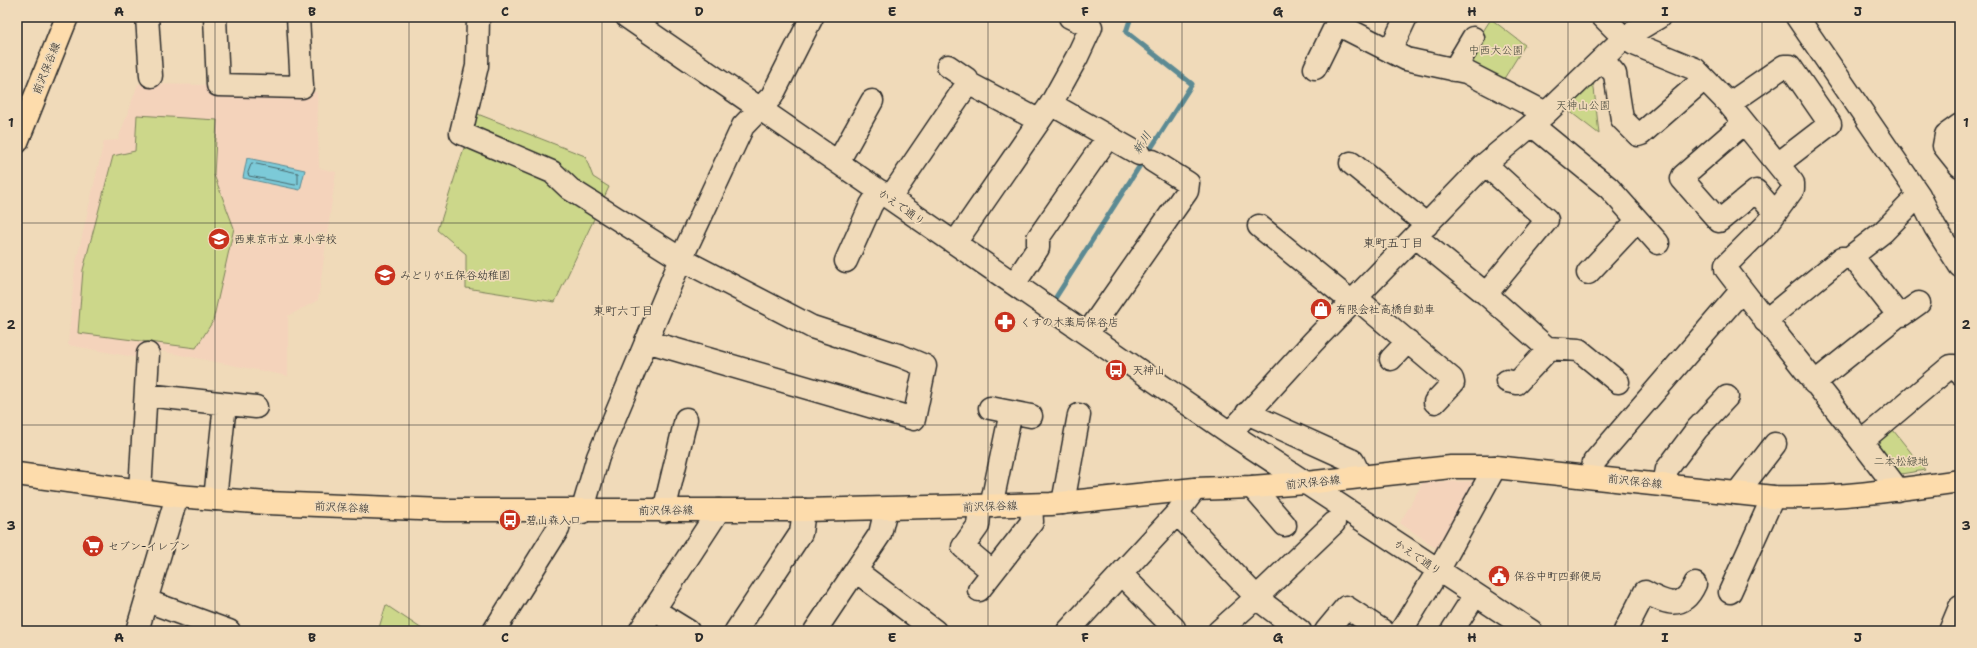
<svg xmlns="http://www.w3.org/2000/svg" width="1977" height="648" font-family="'Shantell Sans','Klee One',sans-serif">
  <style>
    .built { fill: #f4d3bb }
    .green { fill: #ccd78a; stroke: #7c815a }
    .water { fill: #7bcad8; stroke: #5b8a93 }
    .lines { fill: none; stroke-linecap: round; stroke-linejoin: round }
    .shore { stroke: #4b6b70; stroke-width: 1 }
    .stream { stroke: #5b8a93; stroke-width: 5 }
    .minor-casing { stroke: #2b2b2b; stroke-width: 25 }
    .major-casing { stroke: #2b2b2b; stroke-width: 25 }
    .minor { stroke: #f0dab9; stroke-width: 22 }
    .major { stroke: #fddcac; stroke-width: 22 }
    .grid { fill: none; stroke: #2b2b2b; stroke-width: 1; stroke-opacity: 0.55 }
    .labels { text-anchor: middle; stroke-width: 3.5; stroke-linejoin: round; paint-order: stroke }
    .park-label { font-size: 11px; fill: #434539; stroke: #f0dab9 }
    .street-label { font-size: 11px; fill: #2b2b2b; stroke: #f0dab9 }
    .poi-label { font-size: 11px; fill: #2b2b2b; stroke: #f0dab9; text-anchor: start }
    .water-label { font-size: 12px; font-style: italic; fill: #3b4b4e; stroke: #f0dab9 }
    .neighbourhood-label { font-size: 12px; fill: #2b2b2b; stroke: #f0dab9 }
    .neatline { fill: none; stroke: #2b2b2b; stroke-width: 1.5 }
    .grid-label { font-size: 13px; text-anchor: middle; font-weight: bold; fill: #2b2b2b }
  </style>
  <rect width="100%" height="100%" fill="#f0dab9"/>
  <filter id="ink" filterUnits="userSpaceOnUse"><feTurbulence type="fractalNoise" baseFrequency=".025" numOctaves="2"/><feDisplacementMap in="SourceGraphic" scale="8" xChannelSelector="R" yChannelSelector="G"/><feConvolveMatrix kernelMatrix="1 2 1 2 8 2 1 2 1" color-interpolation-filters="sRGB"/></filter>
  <g filter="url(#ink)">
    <path class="built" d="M138 84 213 85 216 93 317 92 319 168 336 172 318 300 288 316V376L140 347 139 358 68 345 75 267 104 141 118 140Z
      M1479 481 1442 552 1400 523 1423 482Z"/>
    <path class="green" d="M1491 19 1525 45 1500 85 1460 67Z
      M1593 79 1599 134 1564 107Z
      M475 113 585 156 593 177 609 187 555 302 466 288V254L438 230Z
      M137 115 217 120 214 175 234 228 213 321 196 348 78 333 83 270 113 156 135 151Z
      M1889 425 1925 470 1895 475 1872 439Z
      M386 605 425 631H378Z"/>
    <path class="water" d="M247 158 305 170 300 190 243 178Z"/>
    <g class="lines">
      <path class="shore" d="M252 163 298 173V184L295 185 249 176 248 173Z"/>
      <path class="stream" d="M1056 297 1192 84 1126 32 1131 17"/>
      <g class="minor-casing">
        <path id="minor" d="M147 17 151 76
          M215 17 218 85 302 87 298 17
          M478 17 477 66 461 133 552 172 570 189 681 259 812 327 901 356 925 366 914 419 646 341
          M627 17 1230 433 1531 631
          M1603 17 1624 38 1634 44 1695 69 1729 104 1793 183V189L1769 222 1726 265V269C1782 343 1842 414 1898 490
          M1797 17 1919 195 1935 227 1960 266
          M1337 24 1406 59 1466 72 1546 113
          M1390 51 1406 17
          M1602 59 1615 74 1622 119 1638 135 1641 134 1704 79
          M948 66 967 79 968 83 1038 120
          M1315 68 1340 17
          M1454 70 1473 38
          M1051 104 1139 154
          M1729 104 1784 66H1790L1830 124 1778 164
          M1744 123 1683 176 1682 179 1719 221 1756 191 1775 213
          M1532 125 1609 188 1658 243
          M1960 125 1946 135 1944 146 1960 166
          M838 162 872 101
          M1351 163 1427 225
          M1485 164 1547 220 1486 294
          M890 198 968 83
          M1259 226 1352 302
          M1416 237 1486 294 1547 348 1579 350 1618 382
          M955 243 1051 104 1077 57 1091 27 1070 17
          M1852 256 1883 232 1919 195
          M846 261 871 205 880 191
          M1588 273 1637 221
          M1014 284 1038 248V238L1108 137
          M1356 298 1452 379 1453 383 1435 402
          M1896 315H1902L1919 303
          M1765 321 1842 258H1848L1852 256 1896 312 1895 318 1814 383
          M1087 334 1187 191 1188 183 1153 161
          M1391 359 1408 341
          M1507 381 1517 383 1549 349
          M146 395 256 407
          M990 408 1031 416
          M1247 413 1353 461 1360 476
          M1230 433 1313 342 1485 164 1546 113 1624 38 1659 17
          M1862 441 1951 366H1954L1960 373
          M1592 476 1594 462 1742 290
          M1664 484 1667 469 1697 429 1727 397
          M1252 487 1285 525
          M140 491 148 354
          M1737 493 1775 444
          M215 499 225 404
          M1063 503 1079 415
          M980 506 978 526 963 547 993 572
          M993 506V497L1011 412
          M664 511 686 419
          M582 512 598 457 681 259 743 126 772 96 812 17
          M1177 513 1259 600 1300 631
          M856 571 935 631
          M1122 575 1174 628
          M979 590 1032 522 1031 505
          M1730 592 1773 497
          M147 601 229 631
          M654 610 688 631
          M137 631 177 496
          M494 631 558 529 561 512
          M640 631 719 510
          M736 631 801 533 804 510
          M815 631 880 534 886 509
          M1068 631 1177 513 1195 489
          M1219 631 1257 597 1334 523
          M1326 631 1346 607 1383 631
          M1401 631 1438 571 1495 467
          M1452 631 1475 595
          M1625 631 1645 592C1666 604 1683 611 1695 584
          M1950 631 1960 607"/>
      </g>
      <g class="major-casing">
        <path id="major" d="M17 142 67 17
          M17 474 177 496 267 503 444 510H804L1051 504 1195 489 1252 487 1306 483 1451 467H1495L1773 497C1836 499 1897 490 1960 481"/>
      </g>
      <use href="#minor" class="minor"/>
      <use href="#major" class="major"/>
    </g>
  </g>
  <path class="grid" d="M215 17V631M409 17V631M602 17V631M795 17V631M988 17V631M1182 17V631M1375 17V631M1568 17V631M1762 17V631M17 223H1960M17 425H1960"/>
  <defs>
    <g id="school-disc" transform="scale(1.15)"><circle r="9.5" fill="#c8321e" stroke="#f0dab9"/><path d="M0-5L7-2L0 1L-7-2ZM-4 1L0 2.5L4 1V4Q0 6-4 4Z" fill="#fff"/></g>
    <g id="shop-disc" transform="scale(1.15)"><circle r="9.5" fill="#c8321e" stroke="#f0dab9"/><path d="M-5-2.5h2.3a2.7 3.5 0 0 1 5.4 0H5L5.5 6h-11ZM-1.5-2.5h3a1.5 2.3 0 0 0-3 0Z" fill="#fff"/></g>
    <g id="pharmacy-disc" transform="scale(1.15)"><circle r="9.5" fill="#c8321e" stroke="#f0dab9"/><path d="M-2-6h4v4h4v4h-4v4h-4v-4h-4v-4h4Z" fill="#fff"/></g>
    <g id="bus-disc" transform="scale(1.15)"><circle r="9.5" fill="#c8321e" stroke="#f0dab9"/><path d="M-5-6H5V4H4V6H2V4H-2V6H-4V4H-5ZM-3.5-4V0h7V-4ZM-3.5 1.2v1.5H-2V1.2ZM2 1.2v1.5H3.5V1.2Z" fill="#fff"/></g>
    <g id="supermarket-disc" transform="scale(1.15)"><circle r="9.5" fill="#c8321e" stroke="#f0dab9"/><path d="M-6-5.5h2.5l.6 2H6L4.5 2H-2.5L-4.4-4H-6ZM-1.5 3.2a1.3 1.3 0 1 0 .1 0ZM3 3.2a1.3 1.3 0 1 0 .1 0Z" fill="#fff"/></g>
    <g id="civic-disc" transform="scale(1.15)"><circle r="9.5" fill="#c8321e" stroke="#f0dab9"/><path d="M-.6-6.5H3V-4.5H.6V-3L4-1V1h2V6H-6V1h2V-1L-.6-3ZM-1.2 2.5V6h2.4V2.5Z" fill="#fff"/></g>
  </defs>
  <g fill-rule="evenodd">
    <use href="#school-disc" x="219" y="239"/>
    <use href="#school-disc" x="385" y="275"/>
    <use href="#shop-disc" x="1321" y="309"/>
    <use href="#pharmacy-disc" x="1005" y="322"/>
    <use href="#bus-disc" x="1116" y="370"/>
    <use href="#bus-disc" x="510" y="520"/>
    <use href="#supermarket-disc" x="93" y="546"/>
    <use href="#civic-disc" x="1499" y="576"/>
  </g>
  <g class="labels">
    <g class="park-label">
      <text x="1496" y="54">中西大公園</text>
      <text x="1583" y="109">天神山公園</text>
      <text x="1901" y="465">二本松緑地</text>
    </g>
    <g class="street-label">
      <text transform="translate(46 68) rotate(-68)" y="4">前沢保谷線</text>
      <text transform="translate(902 207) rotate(35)" y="4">かえで通り</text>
      <text transform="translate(1635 481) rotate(6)" y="4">前沢保谷線</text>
      <text transform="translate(1313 482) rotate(-6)" y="4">前沢保谷線</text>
      <text transform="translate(990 506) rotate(-2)" y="4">前沢保谷線</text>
      <text transform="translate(342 507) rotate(3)" y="4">前沢保谷線</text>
      <text transform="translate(666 510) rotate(-1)" y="4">前沢保谷線</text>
      <text transform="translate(1418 557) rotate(34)" y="4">かえで通り</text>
    </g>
    <g class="poi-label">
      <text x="234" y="243">西東京市立 東小学校</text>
      <text x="400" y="279">みどりが丘保谷幼稚園</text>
      <text x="1336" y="313">有限会社高橋自動車</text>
      <text x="1020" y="326">くすの木薬局保谷店</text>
      <text x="1132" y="374">天神山</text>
      <text x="526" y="524">碧山森入口</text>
      <text x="108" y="550">セブン-イレブン</text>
      <text x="1514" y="580">保谷中町四郵便局</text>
    </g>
    <g class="water-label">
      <text transform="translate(1142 143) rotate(-58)" y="4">新川</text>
    </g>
    <g class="neighbourhood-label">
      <text x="1393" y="247">東町五丁目</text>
      <text x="623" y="315">東町六丁目</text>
    </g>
  </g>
  <rect width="1977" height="648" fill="none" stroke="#f0dab9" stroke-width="44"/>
  <rect x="22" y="22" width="1933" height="604" class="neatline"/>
  <g class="grid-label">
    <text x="119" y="16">A</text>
    <text x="312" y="16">B</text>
    <text x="505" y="16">C</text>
    <text x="699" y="16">D</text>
    <text x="892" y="16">E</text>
    <text x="1085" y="16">F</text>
    <text x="1278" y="16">G</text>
    <text x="1472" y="16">H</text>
    <text x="1665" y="16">I</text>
    <text x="1858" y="16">J</text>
    <text x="11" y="127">1</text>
    <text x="1966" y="127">1</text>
    <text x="11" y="329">2</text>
    <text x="1966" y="329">2</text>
    <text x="11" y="530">3</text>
    <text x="1966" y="530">3</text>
    <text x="119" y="642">A</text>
    <text x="312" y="642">B</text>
    <text x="505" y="642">C</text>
    <text x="699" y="642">D</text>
    <text x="892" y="642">E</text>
    <text x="1085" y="642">F</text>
    <text x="1278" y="642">G</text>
    <text x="1472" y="642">H</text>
    <text x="1665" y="642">I</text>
    <text x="1858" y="642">J</text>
  </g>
</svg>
